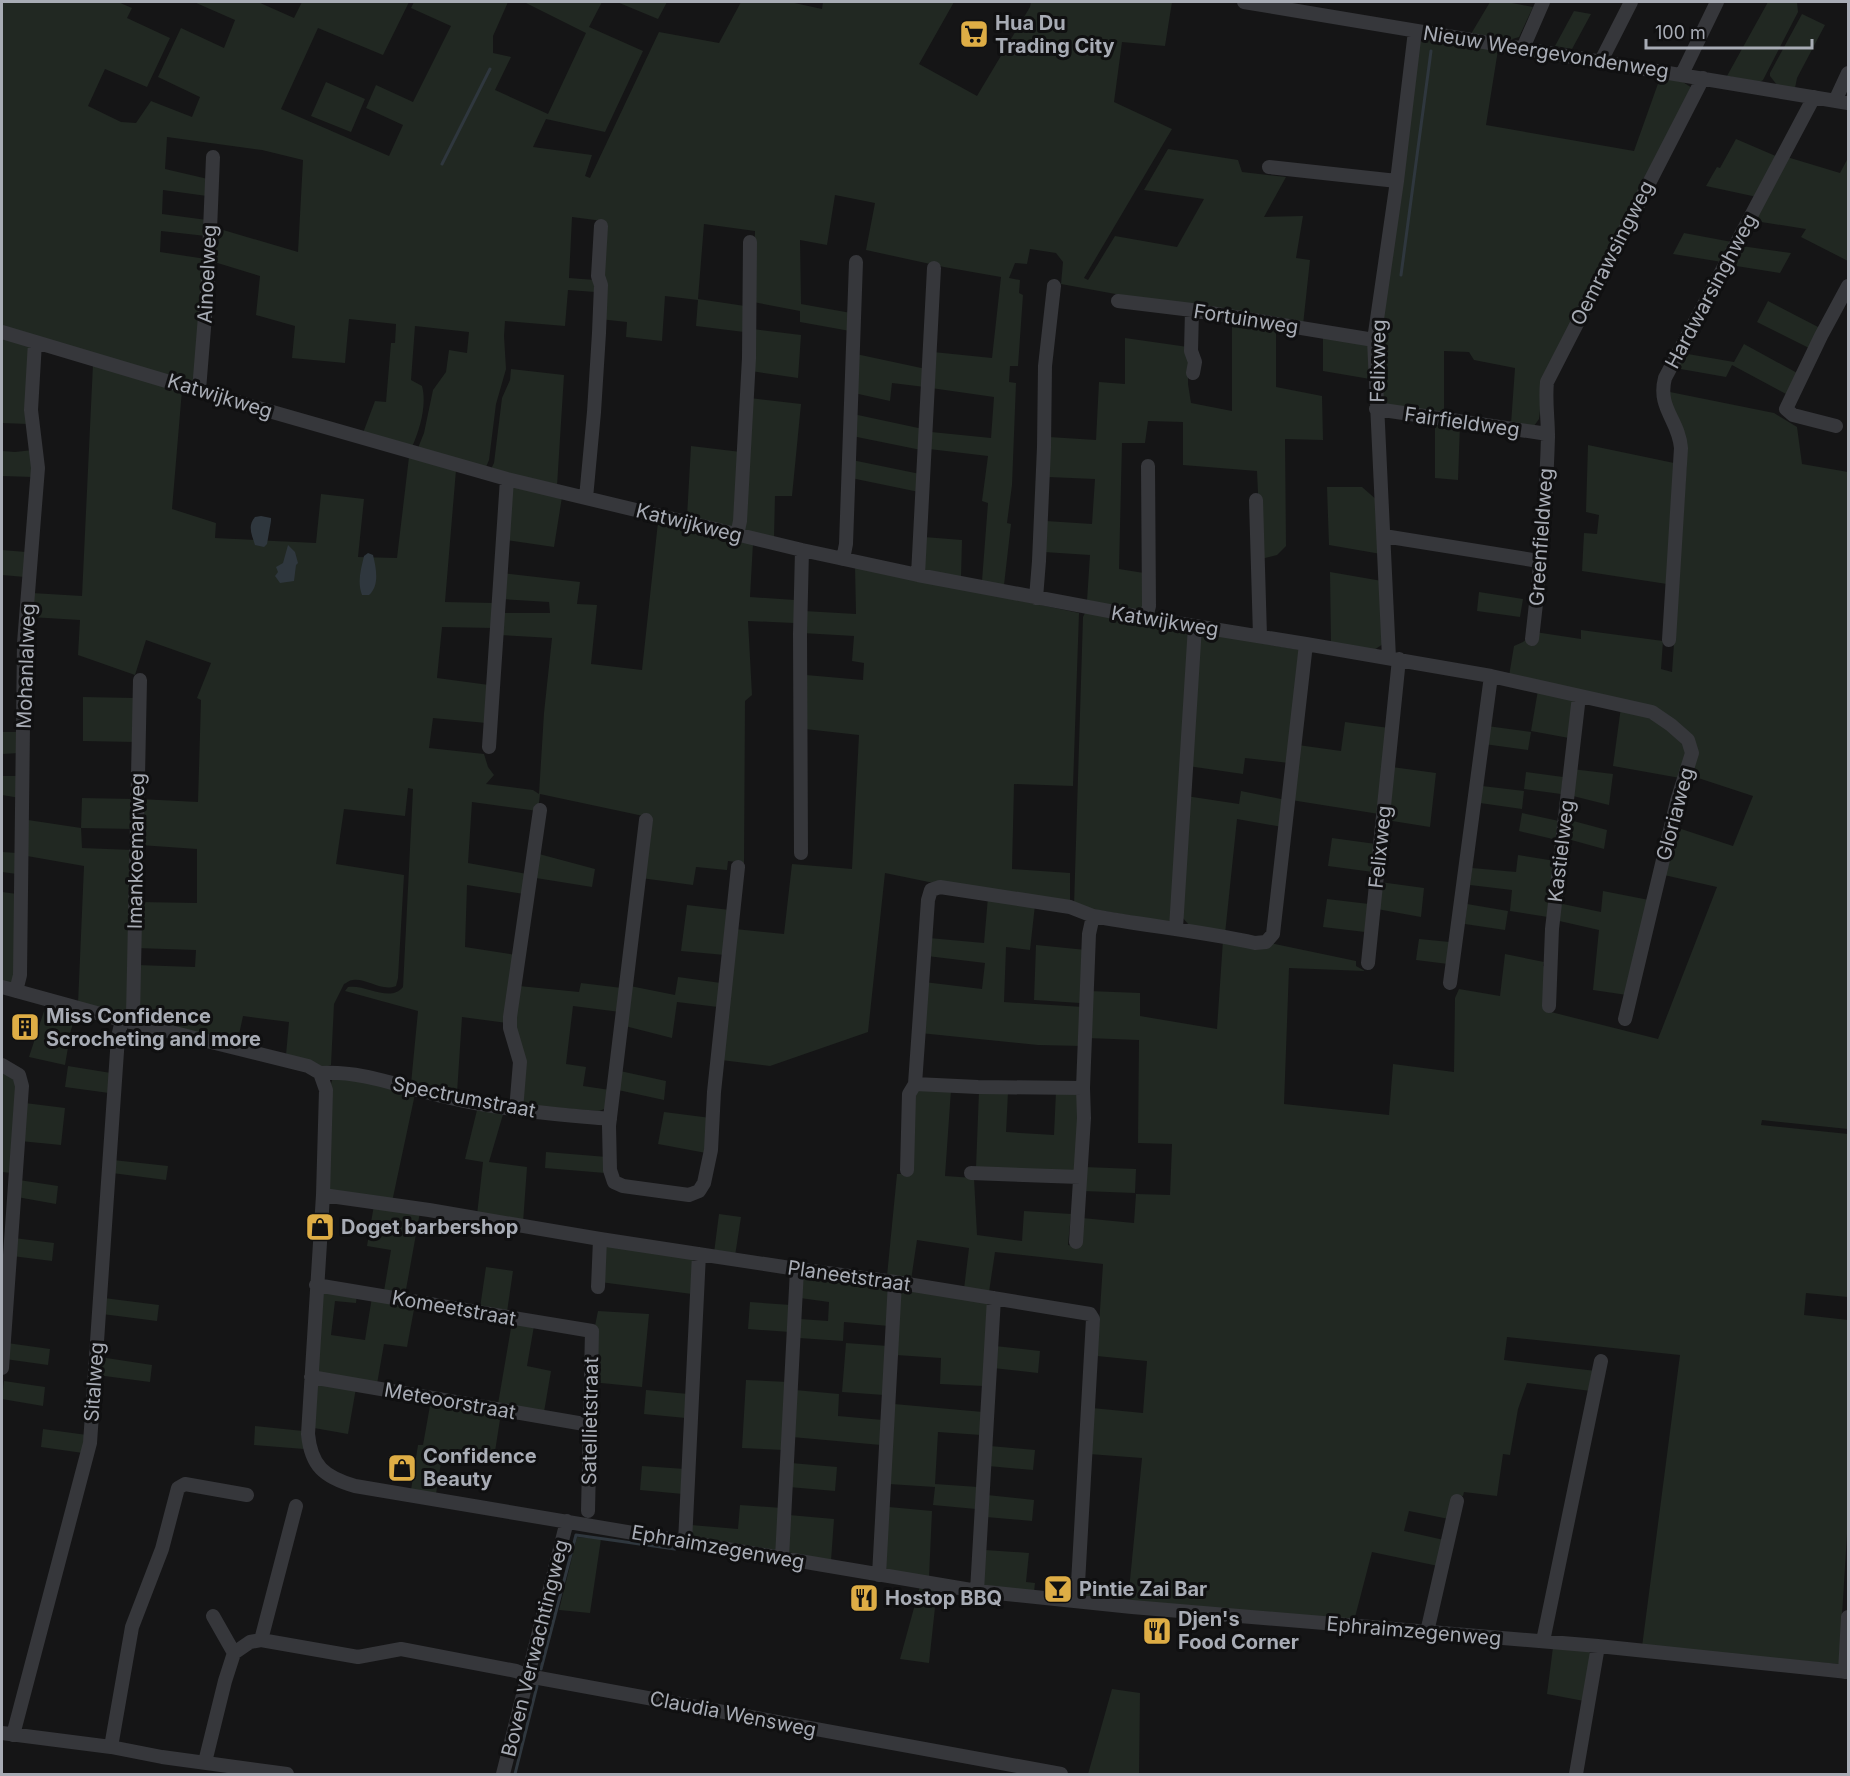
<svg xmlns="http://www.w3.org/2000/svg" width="1850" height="1776" font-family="Inter,sans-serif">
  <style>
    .green { fill: #212822 }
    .water { fill: #2f373e }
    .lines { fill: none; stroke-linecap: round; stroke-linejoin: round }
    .stream { stroke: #2f373e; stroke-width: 3 }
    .minor { stroke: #36373b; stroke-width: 14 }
    .labels { text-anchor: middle; stroke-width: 6; stroke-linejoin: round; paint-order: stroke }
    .poi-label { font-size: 20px; font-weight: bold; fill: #a8acb5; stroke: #101011; text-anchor: start }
    .street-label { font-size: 20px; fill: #a8acb5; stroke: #101011 }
  </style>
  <rect width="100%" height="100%" fill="#151516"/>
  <path class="green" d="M2 2H118L132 8 127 18 170 38 147 87 105 69 88 106 121 122 136 123 151 101 192 117 200 97 158 77 181 28 224 48 235 20 194 2H258L294 18 302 2H409L383 55 318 28 281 109 389 156 403 125 366 108 376 85 413 102 451 26 411 8 414 2H508L493 36V53L511 57 495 90 548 114 586 33 524 2H602L589 27 643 51 605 132 546 119 533 147 592 155 585 176 590 178 659 32 719 43 741 2H790L822 9 823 2H954L919 64 977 96 1030 7 1031 2H1172L1165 46 1122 42 1114 102 1172 129 1084 278 1088 280 1115 236 1177 247 1204 199 1144 190 1168 149 1238 160 1242 172 1286 177 1264 217 1303 216 1296 258 1310 260 1303 325 1159 302 1061 284 1063 262 1056 253 1030 249 1027 264 1015 263 1009 278 1020 280 1019 293 1023 295 1018 366H1010L1009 382 1016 383 1012 485 1007 523 1011 524 1004 585 982 581 988 503 982 501 988 456 929 449 931 432 991 438 994 397 931 388 933 352 992 358 1001 277 944 267 866 250 875 203 835 195 827 245 800 240 801 304 851 313 850 331 800 322V311L753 302 755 231 704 224 698 299 745 306 744 332 696 326 698 300 665 296 662 341 626 337 627 322 599 319 603 221 572 217 569 278 595 280V292L568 290 565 326 505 321 504 336 506 369 496 404 489 460 486 467 418 448 424 433 433 390 446 372 449 350 467 353 469 332 415 326 411 380 422 386C427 405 420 429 412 447L363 433 375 401 386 402 391 343H395L396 324 349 319 345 363 292 358 295 326 256 315 260 276 211 261 213 227 298 252 303 160 262 150 167 137 165 169 208 179 207 196 163 190 162 214 207 220 206 236 161 231 160 252 206 259 195 381 192 382 2 328Z
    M617 2H667L658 19Z
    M1490 2H1507L1533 7 1519 37 1509 40 1471 34Z
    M1768 2H1797L1798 12 1763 80 1760 82 1727 76Z
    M1574 11 1591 14 1572 49 1555 46Z
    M1802 14 1825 25 1797 78 1795 88 1777 85 1770 76V73Z
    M1428 38 1498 50 1486 125 1634 151 1660 78 1683 82 1692 88 1545 374 1539 419 1534 426 1511 424 1515 368 1474 360 1469 352 1444 351V415L1382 404 1378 346 1419 43 1422 40Z
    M326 82 365 99 351 132 311 116Z
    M1736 139 1778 157 1757 197 1706 186 1717 167 1720 168Z
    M1787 157 1840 173 1848 158V261L1801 237 1806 229 1755 221Z
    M1684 233 1732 242 1722 262 1673 254Z
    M1741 246 1791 253 1780 273 1730 265Z
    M1768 301 1820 328 1811 349 1757 322Z
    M1232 321 1276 328V387L1322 396 1323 440 1285 439 1286 546 1277 555 1261 559 1257 471 1183 465V422L1148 421 1145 443H1122L1119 569 1144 573 1145 612 1087 601 1090 555 1044 552 1046 521 1092 524 1095 479 1048 477 1049 437 1096 440 1099 382 1125 384V338L1188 347V384L1191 403 1232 411Z
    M753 329 801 335 798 378 751 371Z
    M1323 335 1368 344 1370 379 1323 371Z
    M2 336 30 346 28 424 2 423Z
    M1744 344 1799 374 1788 395 1732 365 1726 377 1675 368 1682 353 1734 362Z
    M856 354 926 369 925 387 892 383 890 401 854 393Z
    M93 364 182 390 172 509 216 523 215 538 316 543 321 494 364 499 358 557 397 558 409 457 456 470 445 602 494 603 493 628 442 627 437 678 489 685 486 723 433 718 429 748 484 754 488 767 494 775 486 784 533 790 539 794 544 713 552 638 500 635 502 613H550L549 602 501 599 502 573 580 582 577 604 597 605 591 664 642 670 658 522 753 543 750 597 795 600 794 623 748 621 752 695 745 701 744 863 728 861 727 870 696 867 693 885 641 878 648 817 540 794 538 811 472 802 468 863 527 874 524 894 467 885 465 947 516 955 507 1023 462 1017 457 1093 411 1084 418 1011 345 991 348 987C366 984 390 1003 403 987L413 789 408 788 405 816 344 809 336 864 404 875 398 978 396 986C381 992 367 978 353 980 349 980 347 983 344 984L334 1004 331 1065 324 1067 286 1055 289 1022 243 1016 237 1044 137 1017V965L195 967 196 950 136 948 138 902 197 903V849L140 845V799L198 802 201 700 197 698 211 663 146 640 135 675 78 655 80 620 30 617 32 593 82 596Z
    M511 369 564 375 557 486 491 469 494 463 502 398 510 380Z
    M1665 391 1774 413 1797 427 1802 464 1848 472V1129L1762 1120 1761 1125 1848 1134V1297L1806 1293 1804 1315 1848 1320V1518L1839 1664 1642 1647 1680 1355 1507 1337 1504 1360 1596 1371 1591 1391 1527 1383 1518 1409 1510 1455 1503 1454 1497 1496 1464 1492 1463 1496 1455 1495 1449 1519 1409 1511 1404 1531 1444 1540 1438 1566 1372 1552 1354 1621 1088 1597 1084 1595 1081 1585 1129 1590 1142 1458 1089 1454 1092 1408 1143 1413 1147 1361 1097 1356 1103 1264 995 1252 989 1292 964 1289 969 1248 917 1240 911 1280 887 1276 897 1174H909L911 1096 917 1087 951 1090 945 1176 974 1178 977 1235 1022 1241 1024 1211 1071 1214 1068 1245 1079 1246 1082 1218 1134 1223 1136 1194 1170 1195 1172 1144 1138 1143 1139 1040 1087 1038 1089 991 1140 993V1016L1217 1029 1223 940 1270 943 1356 961V966L1365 971 1289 968 1284 1104 1389 1115 1393 1064 1454 1072 1455 998 1459 989 1500 996 1505 954 1544 962 1543 966 1549 967 1551 1012 1658 1039 1717 887 1664 875 1675 827 1733 846 1753 796 1689 775 1696 751 1665 713 1509 676 1514 646 1523 642 1535 632 1581 639V630L1663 641 1661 669 1672 672 1687 459Z
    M750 398 801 404 792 496H775L774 538 746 532 741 525Z
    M853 414 923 429 921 450 852 436Z
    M1435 422 1460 424 1458 480 1435 478Z
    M1588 445 1674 463 1667 584 1582 571 1584 533 1597 534 1599 515 1586 512Z
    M691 446 741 452 735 528 687 517Z
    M33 450V477L2 476V451L15 452Z
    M852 460 920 474 919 492 851 478Z
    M511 485 562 497 554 547 506 540Z
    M1327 487H1362L1378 501 1381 554 1329 545Z
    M924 537 962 540 961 577 923 570Z
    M2 550 26 552 25 577 2 575Z
    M855 566 1079 613 1073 786 1014 784 1012 869 1070 873V905L968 890 885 873 868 1032 770 1066 721 1060 735 929 784 934 792 864 852 869 859 735 805 729 806 675 863 680 864 663 852 661 854 636 802 633 804 611 856 614Z
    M1330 572 1382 581 1383 644 1374 650 1331 644Z
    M1479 592 1523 599 1520 617 1477 611Z
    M1085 613 1187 630 1189 636 1171 920 1167 922 1074 906 1083 617Z
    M1199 632 1300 650 1289 763 1245 758 1243 774 1188 766Z
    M1538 690 1574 700 1569 738 1531 731Z
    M83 697 135 698V742L83 741Z
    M1621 707 1663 722 1689 752 1680 778 1613 766Z
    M1345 722 1389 728 1379 814 1291 800 1298 745 1341 751Z
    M1487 726 1531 732 1528 750 1484 744Z
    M2 732H19V753L2 754Z
    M1392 767 1436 773 1430 827 1386 820Z
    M1572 769 1613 774 1609 805 1569 795Z
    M1526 772 1563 777 1561 794 1524 789Z
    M2 776H20V798L2 795Z
    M1482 786 1524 791 1522 809 1480 803Z
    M1241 791 1286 800 1282 827 1237 819 1225 934 1189 925 1182 917 1186 796 1239 804Z
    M82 798 134 799 133 829 81 828 82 848 133 850 127 1015 78 1004 84 866 27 856 28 820 81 828Z
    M1522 813 1559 821 1557 840 1519 831Z
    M1566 819 1607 830 1604 849 1564 838Z
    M1332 838 1376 844 1373 872 1328 866Z
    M2 852 17 853V874L2 872Z
    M539 854 595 869 592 887 536 878Z
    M1518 855 1555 861 1548 917 1510 911 1512 890 1470 885 1472 868 1516 872Z
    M1380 882 1424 888 1421 917 1377 909Z
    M1603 891 1649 900 1627 995 1593 990 1599 930 1555 920 1558 903 1601 912Z
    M2 892 17 894 15 980 10 983 2 982Z
    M988 897 1035 905 1030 950 1006 947 1004 1002 1083 1007 1082 1046 1038 1045 920 1033 924 982 982 989 985 963 927 956 929 938 984 943Z
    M1327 899 1369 904 1365 932 1323 927Z
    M1467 904 1508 911 1505 930 1465 924Z
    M687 905 730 910 725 955 681 951Z
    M1419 939 1450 942 1448 964 1416 960Z
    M1036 945 1086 950 1080 1003 1034 1000Z
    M678 977 721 983 718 1007 677 1002 672 1038 625 1026 630 986 675 995Z
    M581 983 622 988 620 1012 573 1006 566 1064 586 1067 583 1086 610 1090 607 1108 599 1111 521 1105 513 1023 519 986 579 992Z
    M46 1005 76 1015 71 1030 65 1065 29 1057Z
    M68 1066 111 1073 109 1093 65 1087Z
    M2 1068 17 1080 12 1173 2 1172Z
    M620 1071 666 1081 664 1100 618 1090Z
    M336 1076 415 1094 392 1202 330 1191 327 1186 331 1084 333 1077Z
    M1078 1090V1172L976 1168 979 1091 1008 1092 1006 1132 1054 1135 1056 1091Z
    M25 1103 65 1108 61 1145 20 1141Z
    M478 1106 504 1111 489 1162 527 1167 523 1223 477 1215 483 1162 465 1159Z
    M664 1112 711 1118 706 1153 658 1144Z
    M546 1152 607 1157 605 1173 545 1168Z
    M113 1160 168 1166 166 1180 112 1173Z
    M1084 1167 1136 1169 1135 1193 1083 1191Z
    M19 1180 58 1186 56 1204 17 1197Z
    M374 1205 420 1212 405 1295 384 1291 391 1250 367 1246Z
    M719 1214 741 1217 735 1256 714 1253Z
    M14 1238 54 1243 52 1261 12 1256Z
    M604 1244 691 1259 694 1261 692 1294 600 1282Z
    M486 1267 513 1271 507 1312 480 1308Z
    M803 1276 889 1287V1326L844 1322 843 1341 799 1338 800 1319 828 1321 829 1302 800 1298Z
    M903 1288 986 1303 989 1306 984 1386 940 1384 941 1358 896 1355 899 1291Z
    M322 1291 357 1294 356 1303 335 1301 331 1335 365 1340 372 1297 415 1304 407 1347 384 1344 377 1384 319 1373 316 1365Z
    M104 1298 159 1305 157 1321 102 1314Z
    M750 1302 791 1305 790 1332 748 1329Z
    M598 1311 649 1314 642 1387 591 1382 594 1331Z
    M512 1322 534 1326 527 1366 551 1371 544 1412 498 1404Z
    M7 1343 50 1349 48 1365 5 1359Z
    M846 1343 888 1346 884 1395 842 1392Z
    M995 1346 1040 1351 1038 1373 993 1368Z
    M100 1357 152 1365 150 1382 97 1375Z
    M746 1380 788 1382 784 1450 742 1448Z
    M4 1381 45 1387 43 1406 2 1399Z
    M317 1384 356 1388 348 1434 314 1428Z
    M646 1390 688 1394 686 1418 644 1414Z
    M795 1390 839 1394 838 1416 883 1420 881 1445 792 1437Z
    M431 1400 501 1413 494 1458 443 1450 436 1494 411 1490 418 1445H423Z
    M894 1404 983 1412 981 1435 938 1432 935 1484 978 1487 976 1509 933 1505 935 1487 889 1484Z
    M255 1426 303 1431 304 1449 254 1445Z
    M43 1429 87 1435 83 1453 41 1447Z
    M990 1446 1035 1450 1033 1470 988 1466Z
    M791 1463 837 1467 835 1491 789 1487Z
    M642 1466 685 1469 683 1494 640 1490Z
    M987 1495 1034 1500 1032 1521 986 1517Z
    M740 1505 782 1508 778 1551 691 1536V1525L738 1529Z
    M889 1507 932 1511 929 1578 886 1571 884 1566Z
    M789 1515 834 1519 831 1561 787 1552Z
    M577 1537 601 1539 590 1613 559 1610Z
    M985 1550 1029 1553 1026 1582 1035 1583 1034 1592 983 1586Z
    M920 1586 937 1589 929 1663 900 1659Z
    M1553 1647 1589 1651 1592 1659 1584 1701 1547 1694Z
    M1112 1689 1140 1693 1139 1774H1088Z"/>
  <path class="water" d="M261 516 271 518V521L267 544 264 547 255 545C252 535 247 526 255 517Z
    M288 545 295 552 298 563 296 565 294 581 280 583 275 576 278 572 276 567 283 563Z
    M368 553 373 555C376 568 380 585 369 595H362C357 582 361 569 364 556Z"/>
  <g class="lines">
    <path class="stream" d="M442 164 490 69
      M1401 275 1431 51
      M541 1669 576 1535 675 1549
      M515 1774 537 1686"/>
    <path class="minor" d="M1244 2 1848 103
      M1523 48 1543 2
      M1601 61 1631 2
      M1682 74 1717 2
      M1835 101 1848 73
      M1269 167 1397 181
      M1118 301 1192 310 1374 340
      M1192 310 1191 351 1195 362 1193 373
      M2 332 230 400 507 479 802 550 918 575 1146 618 1306 644 1491 676 1652 712 1671 725 1688 740 1692 753 1677 801 1625 1019
      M199 390 208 279 213 157
      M1376 409 1548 434
      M1836 426 1793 415 1786 409 1821 336 1848 286
      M586 498 594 412 599 333 601 285 598 276 601 226
      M1256 500 1260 636
      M737 535 740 521 749 358 750 242
      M1384 536 1539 561
      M843 559 846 544 856 262
      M918 575 934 268
      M1036 598 1039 561 1044 447 1045 366 1054 286
      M1146 618 1149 606 1148 466
      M1532 639C1540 572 1546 504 1548 437 1548 418 1545 400 1547 382L1703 78
      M1669 640 1681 448C1679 420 1657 408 1665 378L1814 97
      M1389 658 1374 340 1397 181 1415 31
      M489 747 507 479
      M646 820 609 1126 610 1170 614 1182 623 1186 689 1195 699 1191 704 1183 711 1150 714 1092 738 867
      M801 853 800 634 802 550
      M1176 928 1195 626
      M1368 963 1399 659
      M1450 983 1491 676
      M2 987 122 1020 308 1066 320 1073 326 1090 323 1195 308 1434C311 1466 324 1477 355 1486L977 1591 1132 1607 1598 1646 1848 1672
      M16 991 20 975 24 643 38 468 31 410 35 342
      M1549 1006 1552 929 1579 696
      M130 1022 133 1016 140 680
      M2 1065 19 1075 22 1086 2 1368
      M320 1073C363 1070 404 1088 446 1097 500 1110 555 1114 610 1119
      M915 1084 978 1087 1083 1088
      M516 1110 520 1062 510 1028V1017L540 810
      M907 1170 909 1094 915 1084 928 900 931 890 940 887 1070 907 1093 916
      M971 1173 1080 1177
      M323 1195 429 1210 600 1239 797 1269 895 1282 1090 1314 1093 1319 1077 1601
      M1076 1242 1084 1118 1083 1088 1089 934 1093 916C1147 926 1201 931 1255 943L1266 942 1273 934 1306 644
      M316 1285 592 1331 588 1511
      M598 1287 600 1239
      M311 1377 590 1425
      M685 1542 699 1254
      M782 1558 797 1269
      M879 1575 895 1282
      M977 1591 994 1298
      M213 1616 234 1653 250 1642 261 1640 358 1657 401 1649 516 1671 528 1676 1061 1774
      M1427 1632 1457 1501
      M261 1640 296 1506
      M1543 1641 1601 1361
      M1845 1672 1848 1617
      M2 1733 111 1747 162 1757 287 1774
      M13 1735 90 1443 118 1037 122 1020
      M111 1747 132 1627 162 1549 178 1488 185 1484 247 1495
      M205 1762 225 1681 234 1653
      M503 1774 567 1521
      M1576 1774 1598 1646"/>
  </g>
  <defs>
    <g id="supermarket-square" transform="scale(1.5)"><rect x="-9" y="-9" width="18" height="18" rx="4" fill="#dead45" stroke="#101011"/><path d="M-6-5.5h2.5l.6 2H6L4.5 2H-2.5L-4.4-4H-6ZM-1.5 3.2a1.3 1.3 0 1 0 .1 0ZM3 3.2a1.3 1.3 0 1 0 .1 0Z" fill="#111"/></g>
    <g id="building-square" transform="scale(1.5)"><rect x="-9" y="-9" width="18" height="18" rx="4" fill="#dead45" stroke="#101011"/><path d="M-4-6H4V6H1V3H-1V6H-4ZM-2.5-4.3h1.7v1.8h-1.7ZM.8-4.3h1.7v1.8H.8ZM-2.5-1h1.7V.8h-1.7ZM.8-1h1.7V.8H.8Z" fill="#111"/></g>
    <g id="shop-square" transform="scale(1.5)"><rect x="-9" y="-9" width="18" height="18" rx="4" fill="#dead45" stroke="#101011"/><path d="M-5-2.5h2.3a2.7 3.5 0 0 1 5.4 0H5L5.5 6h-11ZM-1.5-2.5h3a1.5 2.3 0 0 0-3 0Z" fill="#111"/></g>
    <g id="bar-square" transform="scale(1.5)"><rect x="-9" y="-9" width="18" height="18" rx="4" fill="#dead45" stroke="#101011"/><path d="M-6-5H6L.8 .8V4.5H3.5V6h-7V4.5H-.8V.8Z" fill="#111"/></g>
    <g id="restaurant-square" transform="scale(1.5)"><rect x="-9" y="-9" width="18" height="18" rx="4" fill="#dead45" stroke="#101011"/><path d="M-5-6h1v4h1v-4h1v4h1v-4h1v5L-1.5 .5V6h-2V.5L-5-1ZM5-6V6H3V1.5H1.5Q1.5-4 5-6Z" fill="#111"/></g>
  </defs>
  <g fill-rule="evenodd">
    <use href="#supermarket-square" x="974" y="34"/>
    <use href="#building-square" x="25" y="1027"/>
    <use href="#shop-square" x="320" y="1227"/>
    <use href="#shop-square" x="402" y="1468"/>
    <use href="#bar-square" x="1058" y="1589"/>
    <use href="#restaurant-square" x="864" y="1598"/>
    <use href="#restaurant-square" x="1157" y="1631"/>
  </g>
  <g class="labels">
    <g class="poi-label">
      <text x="995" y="30">Hua Du<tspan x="995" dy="23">Trading City</tspan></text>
      <text x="46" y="1023">Miss Confidence<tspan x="46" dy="23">Scrocheting and more</tspan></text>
      <text x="341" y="1234">Doget barbershop</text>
      <text x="423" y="1463">Confidence<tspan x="423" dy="23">Beauty</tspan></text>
      <text x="1079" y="1596">Pintie Zai Bar</text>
      <text x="885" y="1605">Hostop BBQ</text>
      <text x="1178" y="1626">Djen's<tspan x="1178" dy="23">Food Corner</tspan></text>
    </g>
    <g class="street-label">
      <text transform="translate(1546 52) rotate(9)" y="7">Nieuw Weergevondenweg</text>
      <text transform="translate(1612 253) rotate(-63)" y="7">Oemrawsingweg</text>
      <text transform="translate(207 274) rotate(-87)" y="7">Ainoelweg</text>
      <text transform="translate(1711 291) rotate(-62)" y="7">Hardwarsinghweg</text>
      <text transform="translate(1246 319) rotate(9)" y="7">Fortuinweg</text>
      <text transform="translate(1378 361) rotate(-89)" y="7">Felixweg</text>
      <text transform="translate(220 396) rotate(17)" y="7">Katwijkweg</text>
      <text transform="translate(1462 422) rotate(8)" y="7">Fairfieldweg</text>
      <text transform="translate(689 523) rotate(14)" y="7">Katwijkweg</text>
      <text transform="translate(1541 537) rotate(-86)" y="7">Greenfieldweg</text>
      <text transform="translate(1165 621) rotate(9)" y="7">Katwijkweg</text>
      <text transform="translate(26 666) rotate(-88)" y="7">Mohanlalweg</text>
      <text transform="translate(1675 814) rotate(-75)" y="7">Gloriaweg</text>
      <text transform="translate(1380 847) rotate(-84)" y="7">Felixweg</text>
      <text transform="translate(136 851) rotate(-89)" y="7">Imankoemarweg</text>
      <text transform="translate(1561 851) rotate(-83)" y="7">Kastielweg</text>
      <text transform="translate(464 1097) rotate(11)" y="7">Spectrumstraat</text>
      <text transform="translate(849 1276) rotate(8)" y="7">Planeetstraat</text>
      <text transform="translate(454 1308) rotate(10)" y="7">Komeetstraat</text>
      <text transform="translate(94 1382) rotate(-86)" y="7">Sitalweg</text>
      <text transform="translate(450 1401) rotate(10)" y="7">Meteoorstraat</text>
      <text transform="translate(590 1421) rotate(-89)" y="7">Satellietstraat</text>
      <text transform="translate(718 1547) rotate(10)" y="7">Ephraimzegenweg</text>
      <text transform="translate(1414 1631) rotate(5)" y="7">Ephraimzegenweg</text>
      <text transform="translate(535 1648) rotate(-76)" y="7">Boven Verwachtingweg</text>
      <text transform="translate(733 1714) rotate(11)" y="7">Claudia Wensweg</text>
    </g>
  </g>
  <rect width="1850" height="1776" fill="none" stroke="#a8acb5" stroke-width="6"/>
  <path d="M1646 39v9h166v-9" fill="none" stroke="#a8acb5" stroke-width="3"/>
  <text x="1655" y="39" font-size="18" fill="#a8acb5" stroke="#101011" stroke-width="4.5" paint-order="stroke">100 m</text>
</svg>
